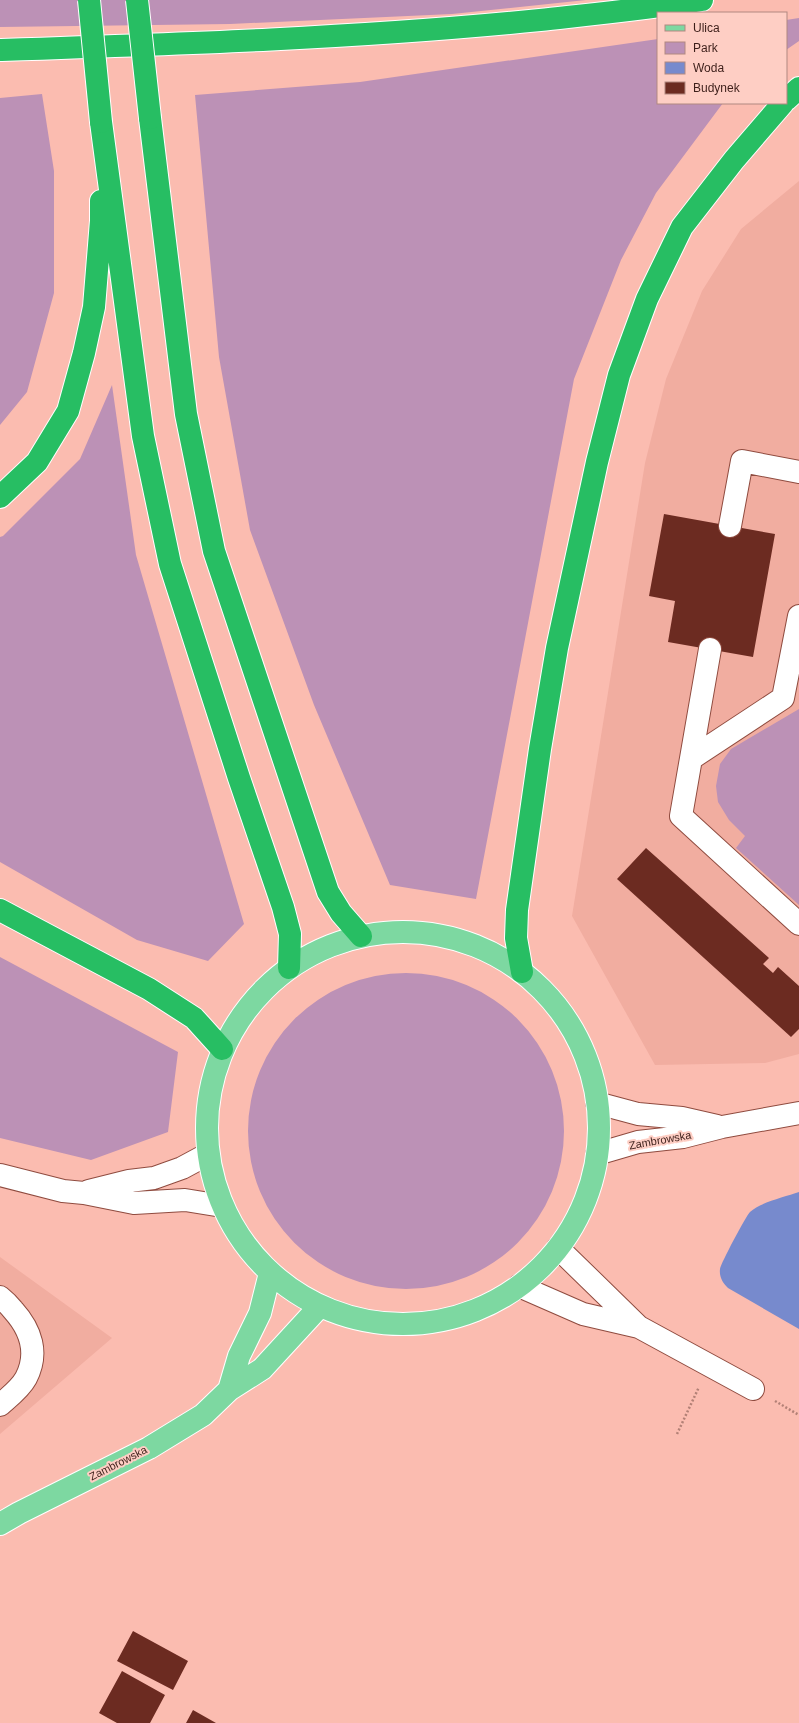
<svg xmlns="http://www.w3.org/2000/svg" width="799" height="1723" font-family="Helvetica,sans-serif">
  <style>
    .built { fill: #f1ada0 }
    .green { fill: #bc91b6 }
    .water { fill: #778acd }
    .building { fill: #6c2b21 }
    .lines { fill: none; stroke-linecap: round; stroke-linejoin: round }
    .minor-casing { stroke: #8f4b3f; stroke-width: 24 }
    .major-casing { stroke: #fff; stroke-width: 24 }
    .highway-casing { stroke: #fff; stroke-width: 24 }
    .path { stroke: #b28076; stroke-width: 2.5; stroke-dasharray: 2 2; stroke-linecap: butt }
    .minor { stroke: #fff; stroke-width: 22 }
    .major { stroke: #7dd8a1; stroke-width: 22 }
    .highway { stroke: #27be63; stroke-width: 22 }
    .highway-bridge-casing { stroke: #fff; stroke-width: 24; stroke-linecap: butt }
    .highway-bridge { stroke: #27be63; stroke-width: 22 }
    .labels { text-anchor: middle; stroke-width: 4; stroke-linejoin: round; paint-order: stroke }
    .street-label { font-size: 11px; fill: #3d1f1a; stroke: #fecec4 }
  </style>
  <rect width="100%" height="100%" fill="#fbbcb0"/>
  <path class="built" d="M799 181V1054L765 1063 655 1065 572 916 645 463 666 379 702 291 741 229Z
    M0 1257 112 1338 0 1434Z"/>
  <path class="green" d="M0 0H586L452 14 230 24 0 27Z
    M799 18V41L786 50V20Z
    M658 39V103H723L656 193 621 260 574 379 476 899 390 885 314 705 250 530 219 357 195 95 360 82Z
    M42 94 54 171V293L27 392 0 425V98Z
    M112 385 136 555 244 924 208 961 137 940 0 862V537L3 536 80 459Z
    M799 709V905L736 848 745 836 729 820 718 802 716 786 720 764 731 749Z
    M0 957 178 1052 168 1132 91 1160 0 1138Z
    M248 1131a158 158 0 1 1 316 0a158 158 0 1 1-316 0Z"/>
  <path class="water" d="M799 1192V1329L728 1288C723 1283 719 1277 720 1269 721 1263 746 1216 750 1212 761 1202 785 1197 799 1192Z"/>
  <path class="building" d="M664 514 775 534 753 657 668 642 675 601 649 596Z
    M646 848 769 958 763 964 773 973 778 967 799 986V1029L791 1037 617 879Z
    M133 1631 188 1661 173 1690 117 1661Z
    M122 1671 165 1695 150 1723H117L99 1713Z
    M193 1710 216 1723H186Z"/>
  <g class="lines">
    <g class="minor-casing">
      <path id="minor" d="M730 526 742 461 799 472
        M710 649 681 816 799 924
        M692 758 783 698 799 616
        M597 1103 638 1114 682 1118 717 1126
        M597 1154 638 1142 683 1137 722 1127 799 1113
        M0 1175 63 1191 84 1193 134 1203 185 1200 222 1206
        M89 1191 129 1181 154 1178 182 1168 208 1154
        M558 1248 639 1327
        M519 1286 583 1314 639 1327 753 1389
        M0 1297C5 1301 9 1305 13 1310 31 1330 39 1353 26 1378 20 1389 9 1397 0 1405"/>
    </g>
    <g class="major-casing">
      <path id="major" d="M207 1128a196 196 0 1 1 392 0a196 196 0 1 1-392 0Z
        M229 1390 239 1356 260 1313 270 1273
        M0 1524 19 1513 149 1448 203 1415 229 1390 262 1369 320 1306"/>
    </g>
    <g class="highway-casing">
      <path id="highway" d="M0 50C180 44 361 38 540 20 595 14 648 9 702 0
        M786 100 799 88
        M150 118 186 414 214 551 328 892 341 913 361 936
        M101 122 143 436 170 564 239 778 283 907 290 934 289 968
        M0 497 37 462 68 411 84 353 94 307 101 221V201
        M0 910 149 989 194 1018 222 1049
        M522 972 516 938 517 910 540 749 557 648 597 462 619 375 647 299 682 227 734 160 783 103"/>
    </g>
    <path class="path" d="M775 1401 799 1415
      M677 1434 699 1387"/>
    <use href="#minor" class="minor"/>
    <use href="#major" class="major"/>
    <use href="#highway" class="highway"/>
    <g class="highway-bridge-casing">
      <path id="highway-bridge" d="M89 0 101 122
        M137 0 150 118"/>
    </g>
    <use href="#highway-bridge" class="highway-bridge"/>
  </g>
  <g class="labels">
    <g class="street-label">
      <text transform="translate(660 1140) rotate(-10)" y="4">Zambrowska</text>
      <text transform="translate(118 1463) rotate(-27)" y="4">Zambrowska</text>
    </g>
  </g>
  <rect x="657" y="12" width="130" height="92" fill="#fecec4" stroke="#b18880"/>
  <rect x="665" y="25" width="20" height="6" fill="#7dd8a1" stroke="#b18880"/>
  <text x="693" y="32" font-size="12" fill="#3d1f1a">Ulica</text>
  <rect x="665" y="42" width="20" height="12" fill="#bc91b6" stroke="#b18880"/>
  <text x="693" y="52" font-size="12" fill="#3d1f1a">Park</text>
  <rect x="665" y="62" width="20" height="12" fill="#778acd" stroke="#b18880"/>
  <text x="693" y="72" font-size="12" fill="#3d1f1a">Woda</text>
  <rect x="665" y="82" width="20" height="12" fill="#6c2b21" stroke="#b18880"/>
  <text x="693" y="92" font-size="12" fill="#3d1f1a">Budynek</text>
</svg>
